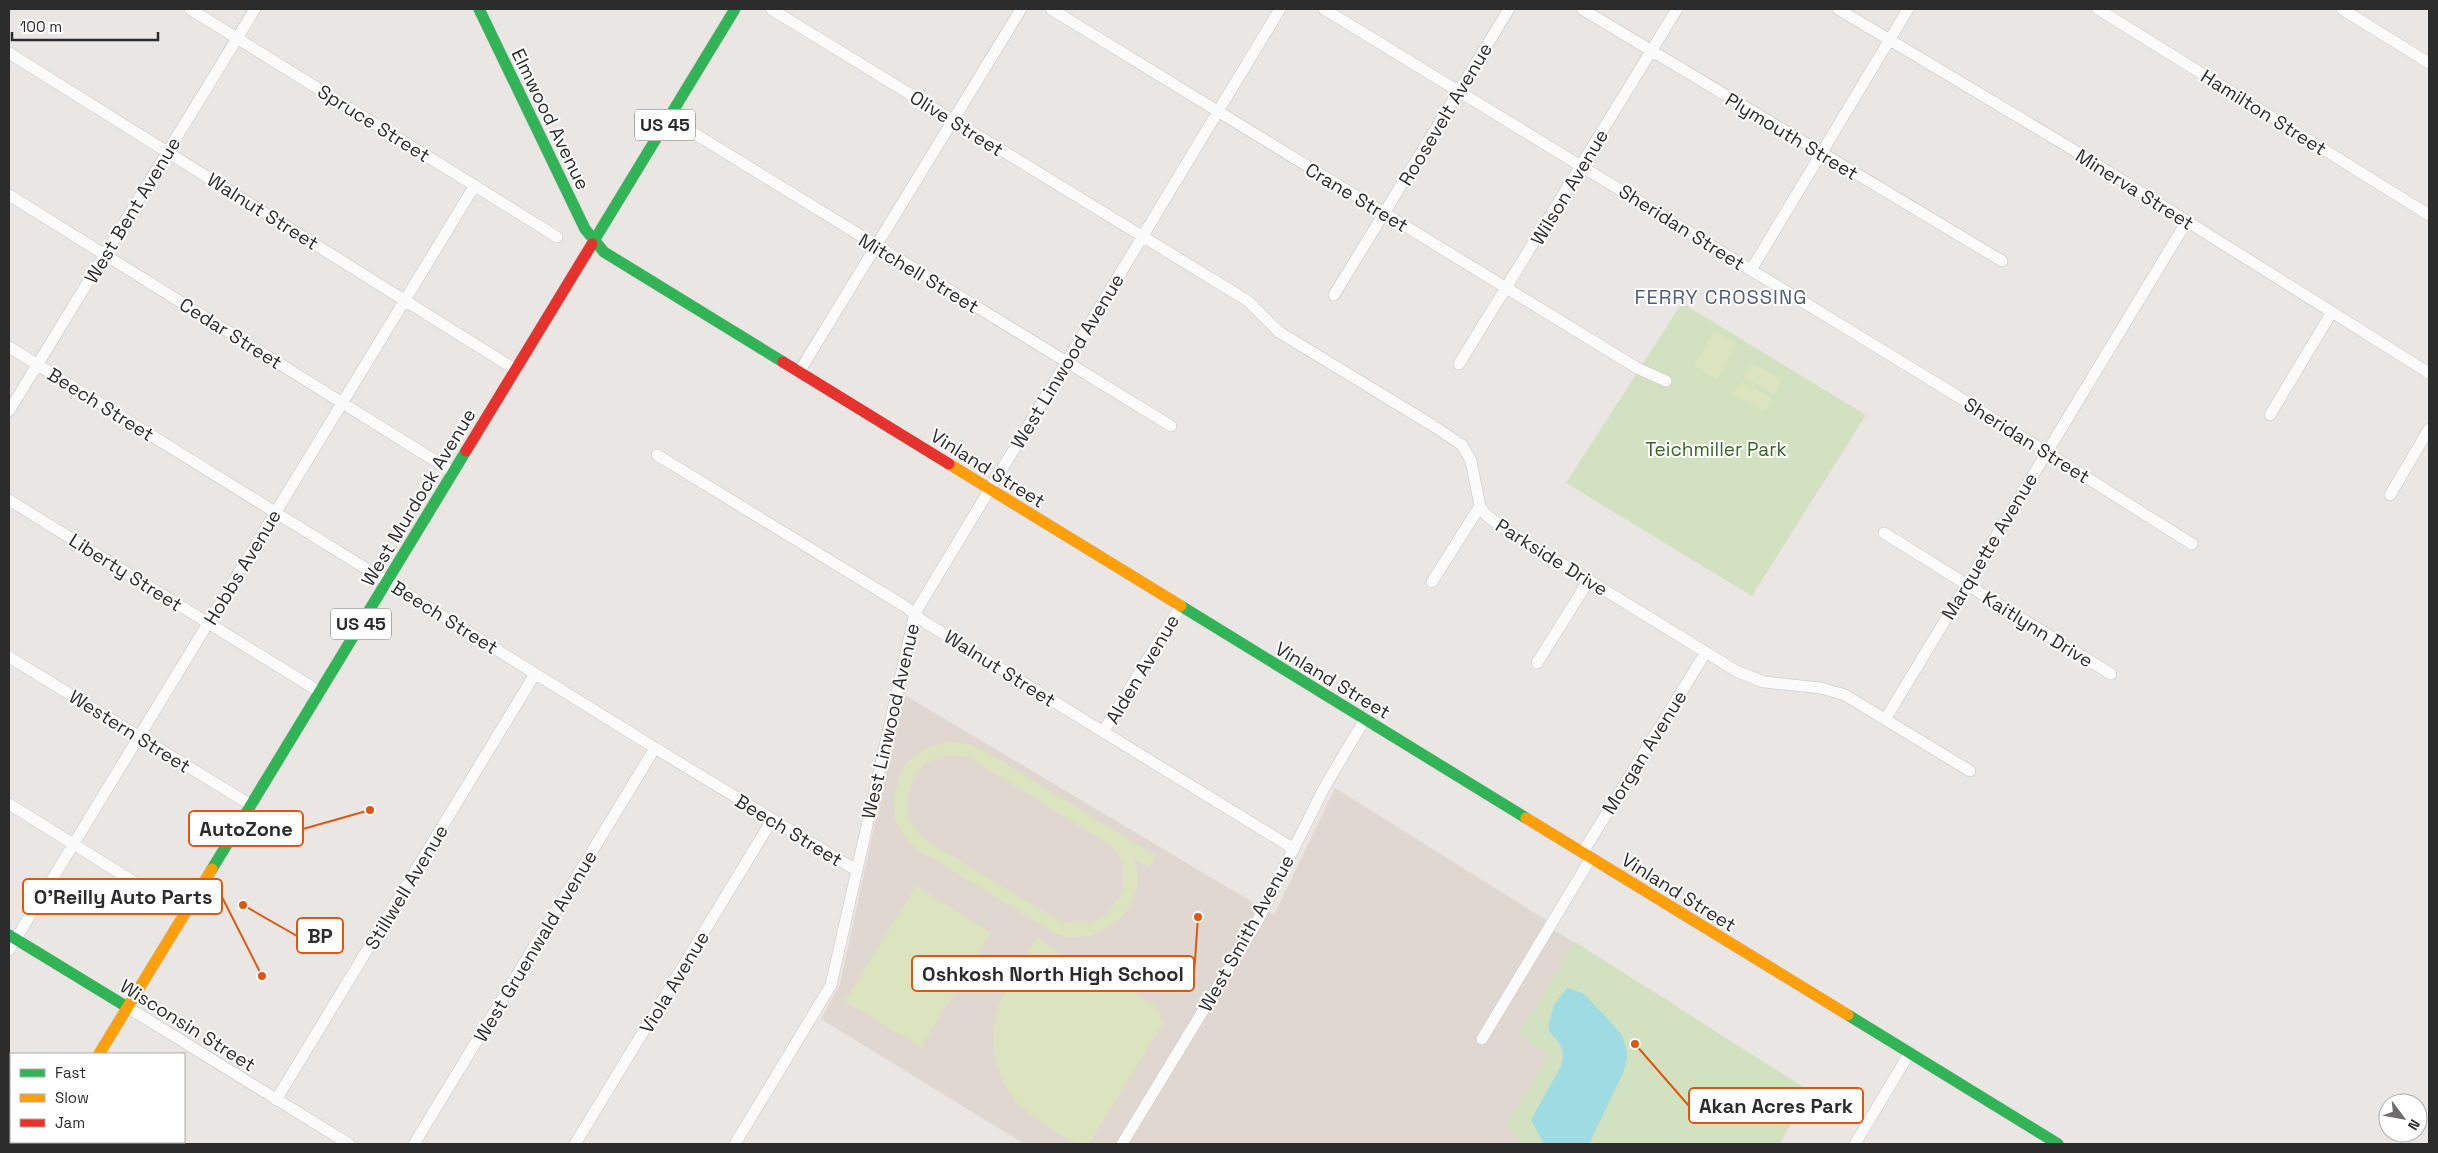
<svg xmlns="http://www.w3.org/2000/svg" width="2438" height="1153" font-family="'Space Grotesk',sans-serif">
  <style>
    .education { fill: #e0d8d0 }
    .green { fill: #d2e1c0 }
    .pitch { fill: #dbe4be; fill-rule: evenodd }
    .water { fill: #9fdbe2 }
    .lines { fill: none; stroke-linecap: round; stroke-linejoin: round }
    .street-casing { stroke: #c4c3c3; stroke-width: 12 }
    .fast-casing { stroke: #c4c3c3; stroke-width: 12 }
    .slow-casing { stroke: #c4c3c3; stroke-width: 12 }
    .jam-casing { stroke: #c4c3c3; stroke-width: 12 }
    .street { stroke: #fcfbfb; stroke-width: 11 }
    .fast { stroke: #30b455; stroke-width: 11 }
    .slow { stroke: #ff9f0a; stroke-width: 11 }
    .jam { stroke: #e5322d; stroke-width: 11 }
    .labels { text-anchor: middle; stroke-width: 4; stroke-linejoin: round; paint-order: stroke }
    .shield { fill: #fff; stroke: #6b6b6b; stroke-width: 1 }
    .shield-label { font-size: 18px; font-weight: bold; fill: #2c2c2c }
    .street-label { font-size: 19px; fill: #2c2c2c; stroke: #fff }
    .park-label { font-size: 19px; fill: #396323; stroke: #fff }
    .neighbourhood-label { font-size: 20px; letter-spacing: 1px; fill: #515e79; stroke: #fff }
    .leader { fill: none; stroke: #df570e; stroke-width: 2 }
    .callout-dot { fill: #df570e; stroke: #fff; stroke-width: 2 }
    .callout { fill: #fff; stroke: #df570e; stroke-width: 2 }
    .callout-label { font-size: 20px; text-anchor: middle; font-weight: bold; fill: #2c2c2c }
  </style>
  <rect width="100%" height="100%" fill="#e9e6e3"/>
  <path class="education" d="M903 694 1274 915 1335 788 1546 920 1544 924 1677 1006 1617 1144H1522L1520 1142 1518 1144H1024L821 1019 840 984Z"/>
  <path class="green" d="M1682 303 1866 415 1752 596 1566 483Z
    M1575 942 1811 1092 1779 1144H1518L1520 1141 1506 1125 1549 1054 1518 1034Z"/>
  <path class="pitch" d="M1714 331 1737 343 1718 379 1694 366Z
    M1752 363 1782 380 1774 394 1743 377Z
    M1741 381 1772 398 1764 412 1733 395Z
    M947 742 968 744 985 751 1156 856 1149 867 1134 859C1151 907 1101 949 1056 934L922 852 911 845 899 828 895 819 893 801 901 771 909 761 925 749ZM957 756 969 757 1113 847 1120 857 1123 867V889L1119 897 1108 913 1097 919 1089 922 1068 923 1061 922 925 840C921 835 915 830 912 825 903 805 908 776 926 763 935 757 946 756 957 756Z
    M916 886 991 933 921 1047 845 1001Z
    M1036 938 1099 976 1110 978 1157 1006 1163 1023 1089 1144C1071 1144 1056 1131 1041 1122 1020 1108 1009 1097 1000 1073 980 1019 1009 983 1036 938Z"/>
  <path class="water" d="M1567 988 1583 993 1606 1017 1622 1035 1626 1048 1627 1059 1623 1073 1589 1144H1544L1531 1120 1561 1066C1567 1043 1557 1044 1548 1028L1554 1005Z"/>
  <g class="lines">
    <g class="street-casing">
      <path id="street" d="M190 9 557 237
        M771 9 1248 301 1279 332 1432 425 1462 445 1471 461 1480 506 1486 515 1502 527 1738 672 1764 682 1821 688 1845 695 1970 771
        M1051 9 1637 368 1666 381
        M1324 9 1949 391 2192 544
        M1582 9 2002 261
        M1838 9 2067 146 2429 373
        M2098 9 2429 215
        M2342 9 2429 63
        M9 53 516 370
        M669 118 1171 426
        M9 195 453 472
        M1751 270 1908 9
        M1334 295 1509 9
        M9 347 655 748 856 870
        M1459 364 1677 9
        M799 372 1021 9
        M9 411 255 9
        M2270 415 2332 312
        M657 455 906 607 926 623 1294 849
        M2390 495 2429 429
        M9 500 320 692
        M1884 533 2111 674
        M1432 582 1480 506
        M9 657 251 805
        M1537 663 1589 580
        M1886 718 2187 221
        M1103 732 1180 607
        M9 804 184 913
        M1583 852 1706 652
        M9 950 475 185
        M127 1007 349 1144
        M1482 1039 1591 858
        M276 1100 535 674
        M414 1144 655 748
        M575 1144 772 820
        M735 1144 831 985 915 613 1280 9
        M1122 1144 1257 922 1324 788 1365 719
        M1855 1144 1909 1054"/>
    </g>
    <g class="fast-casing">
      <path id="fast" d="M479 9 585 229 604 252 783 362
        M592 244 735 9
        M1181 606 1526 818
        M212 869 466 451
        M9 935 127 1007
        M1848 1015 2058 1144
        M39 1144 42 1142"/>
    </g>
    <g class="slow-casing">
      <path id="slow" d="M949 464 1181 606
        M1526 818 1848 1015
        M99 1054 212 869"/>
    </g>
    <g class="jam-casing">
      <path id="jam" d="M783 362 949 464
        M466 451 592 244"/>
    </g>
    <use href="#street" class="street"/>
    <use href="#fast" class="fast"/>
    <use href="#slow" class="slow"/>
    <use href="#jam" class="jam"/>
  </g>
  <g class="labels">
    <g class="shield">
      <rect x="635" y="109.5" width="60" height="31" rx="4"/>
      <rect x="331" y="608.5" width="60" height="31" rx="4"/>
    </g>
    <g class="shield-label">
      <text x="665" y="131">US 45</text>
      <text x="361" y="630">US 45</text>
    </g>
    <g class="street-label">
      <text transform="translate(2264 112) rotate(32)" y="7">Hamilton Street</text>
      <text transform="translate(1445 114) rotate(-59)" y="7">Roosevelt Avenue</text>
      <text transform="translate(551 119) rotate(64)" y="7">Elmwood Avenue</text>
      <text transform="translate(374 123) rotate(32)" y="7">Spruce Street</text>
      <text transform="translate(957 123) rotate(32)" y="7">Olive Street</text>
      <text transform="translate(1792 136) rotate(31)" y="7">Plymouth Street</text>
      <text transform="translate(1569 187) rotate(-59)" y="7">Wilson Avenue</text>
      <text transform="translate(2135 189) rotate(32)" y="7">Minerva Street</text>
      <text transform="translate(1357 197) rotate(31)" y="7">Crane Street</text>
      <text transform="translate(132 210) rotate(-59)" y="7">West Bent Avenue</text>
      <text transform="translate(263 211) rotate(32)" y="7">Walnut Street</text>
      <text transform="translate(1682 227) rotate(32)" y="7">Sheridan Street</text>
      <text transform="translate(919 273) rotate(31)" y="7">Mitchell Street</text>
      <text transform="translate(231 333) rotate(32)" y="7">Cedar Street</text>
      <text transform="translate(1067 361) rotate(-59)" y="7">West Linwood Avenue</text>
      <text transform="translate(101 404) rotate(32)" y="7">Beech Street</text>
      <text transform="translate(2027 440) rotate(32)" y="7">Sheridan Street</text>
      <text transform="translate(988 468) rotate(32)" y="7">Vinland Street</text>
      <text transform="translate(418 497) rotate(-59)" y="7">West Murdock Avenue</text>
      <text transform="translate(1989 546) rotate(-59)" y="7">Marquette Avenue</text>
      <text transform="translate(1552 557) rotate(32)" y="7">Parkside Drive</text>
      <text transform="translate(242 567) rotate(-59)" y="7">Hobbs Avenue</text>
      <text transform="translate(126 572) rotate(32)" y="7">Liberty Street</text>
      <text transform="translate(445 617) rotate(32)" y="7">Beech Street</text>
      <text transform="translate(2038 629) rotate(32)" y="7">Kaitlynn Drive</text>
      <text transform="translate(1000 668) rotate(32)" y="7">Walnut Street</text>
      <text transform="translate(1142 669) rotate(-59)" y="7">Alden Avenue</text>
      <text transform="translate(1333 680) rotate(31)" y="7">Vinland Street</text>
      <text transform="translate(890 721) rotate(-77)" y="7">West Linwood Avenue</text>
      <text transform="translate(130 731) rotate(32)" y="7">Western Street</text>
      <text transform="translate(1644 752) rotate(-58)" y="7">Morgan Avenue</text>
      <text transform="translate(789 830) rotate(31)" y="7">Beech Street</text>
      <text transform="translate(406 887) rotate(-59)" y="7">Stillwell Avenue</text>
      <text transform="translate(1679 892) rotate(32)" y="7">Vinland Street</text>
      <text transform="translate(1246 933) rotate(-61)" y="7">West Smith Avenue</text>
      <text transform="translate(535 946) rotate(-59)" y="7">West Gruenwald Avenue</text>
      <text transform="translate(674 982) rotate(-59)" y="7">Viola Avenue</text>
      <text transform="translate(188 1025) rotate(32)" y="7">Wisconsin Street</text>
    </g>
    <g class="park-label">
      <text x="1716" y="456">Teichmiller Park</text>
    </g>
    <g class="neighbourhood-label">
      <text x="1721" y="304">FERRY CROSSING</text>
    </g>
  </g>
  <path class="leader" d="M370 810L303 829M262 976L222 897M243 905L297 936M1198 917L1194 974M1635 1044L1689 1106"/>
  <g class="callout-dot">
    <circle cx="370" cy="810" r="5"/>
    <circle cx="262" cy="976" r="5"/>
    <circle cx="243" cy="905" r="5"/>
    <circle cx="1198" cy="917" r="5"/>
    <circle cx="1635" cy="1044" r="5"/>
  </g>
  <g class="callout">
    <rect x="189" y="811" width="114" height="35" rx="5"/>
    <rect x="23" y="879" width="199" height="35" rx="5"/>
    <rect x="297" y="918" width="46" height="35" rx="5"/>
    <rect x="912" y="956" width="282" height="35" rx="5"/>
    <rect x="1689" y="1088" width="174" height="35" rx="5"/>
  </g>
  <g class="callout-label">
    <text x="246" y="836">AutoZone</text>
    <text x="123" y="904">O'Reilly Auto Parts</text>
    <text x="320" y="943">BP</text>
    <text x="1053" y="981">Oshkosh North High School</text>
    <text x="1776" y="1113">Akan Acres Park</text>
  </g>
  <rect width="2438" height="1153" fill="none" stroke="#2c2c2c" stroke-width="20"/>
  <rect x="10" y="1053" width="175" height="90" fill="#ffffff" stroke="#ababab"/>
  <rect x="20" y="1069" width="25" height="8" fill="#30b455" stroke="#ababab"/>
  <text x="55" y="1078" font-size="15" fill="#2c2c2c">Fast</text>
  <rect x="20" y="1094" width="25" height="8" fill="#ff9f0a" stroke="#ababab"/>
  <text x="55" y="1103" font-size="15" fill="#2c2c2c">Slow</text>
  <rect x="20" y="1119" width="25" height="8" fill="#e5322d" stroke="#ababab"/>
  <text x="55" y="1128" font-size="15" fill="#2c2c2c">Jam</text>
  <g transform="translate(2403 1118) rotate(122)"><circle r="24" fill="#ffffff" stroke="#ababab"/>
  <path d="M0-4L9 19L0 12L-9 19Z" fill="#6e6d6c"/>
  <text y="-8" font-size="14" font-weight="bold" text-anchor="middle" fill="#2c2c2c">N</text>
  </g>
  <path d="M12 32v8h146v-8" fill="none" stroke="#2c2c2c" stroke-width="2.5"/>
  <text x="20" y="32" font-size="15" fill="#2c2c2c" stroke="#ffffff" stroke-width="4" paint-order="stroke">100 m</text>
</svg>
